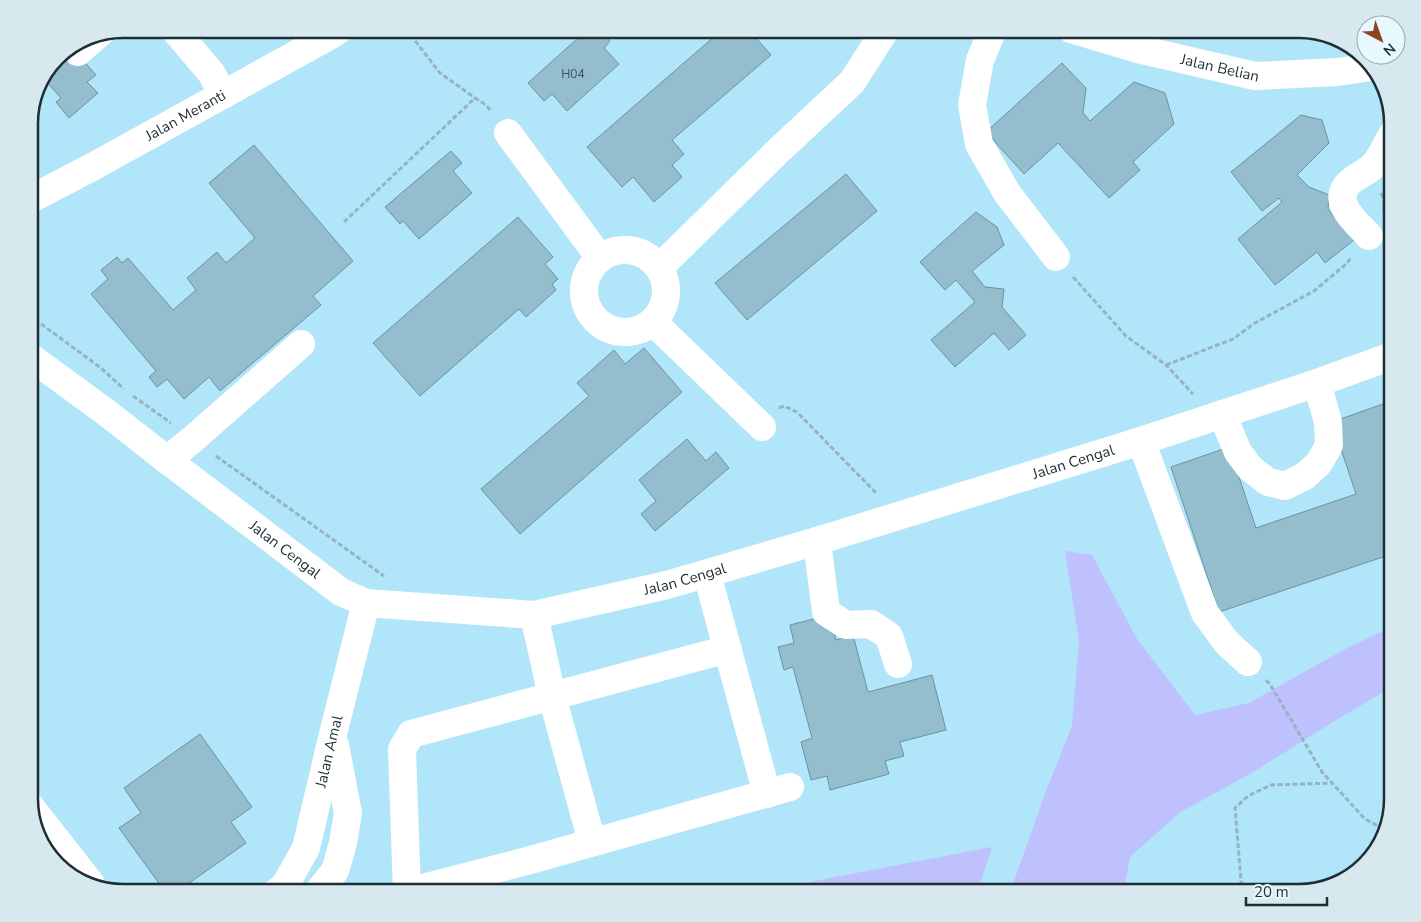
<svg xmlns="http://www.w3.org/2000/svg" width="1421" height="922" font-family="'Nunito Sans',sans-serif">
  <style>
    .built { fill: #b1e5f9 }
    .water { fill: #bfc0fe }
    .building { fill: #94bdce; stroke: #6a92a2 }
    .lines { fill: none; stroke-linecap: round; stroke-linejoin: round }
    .path { stroke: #96b3be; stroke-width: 3; stroke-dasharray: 5 2.5; stroke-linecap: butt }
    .minor { stroke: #fff; stroke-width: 28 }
    .labels { text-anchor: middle; stroke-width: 4.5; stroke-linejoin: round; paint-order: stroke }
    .number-label { font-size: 12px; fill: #3c525b }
    .street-label { font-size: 15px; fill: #1e2e35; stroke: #e7f8fe }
    .rim { fill: none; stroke: #1e2e35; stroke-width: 2.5 }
  </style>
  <rect width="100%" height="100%" fill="#cbeefb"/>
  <path class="built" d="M122 29H1299L1350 44 1380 76 1392 122V800L1377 851 1345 881 1299 893H122L71 878 41 846 29 806V116L56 56 87 36Z"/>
  <path class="water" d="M1065 551 1092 555 1137 639 1195 715 1249 703 1349 647 1392 627V687L1341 717 1255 771 1179 813 1130 857 1123 893H1003L1014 881 1046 791 1072 726 1079 641Z
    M992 847 977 893H752Z"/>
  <path class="building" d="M588 29H599L610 41 604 48 619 64 567 111 552 94 544 101 528 83Z
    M723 29H748L771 55 672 140 684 154 672 165 682 177 654 202 633 177 622 187 587 147Z
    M63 52 73 63 80 57 96 75 87 82 98 93 69 118 56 102 61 98 45 80 56 56Z
    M1062 63 1086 88 1083 113 1090 121 1134 82 1165 93 1174 124 1133 162 1140 170 1109 198 1058 143 1024 174 986 132Z
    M1301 115 1322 120 1329 143 1297 175 1309 187 1329 195 1328 209 1354 240 1325 263 1317 252 1275 285 1238 239 1282 202 1279 198 1262 211 1231 172Z
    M254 145 353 261 313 296 321 305 220 391 209 377 184 399 167 379 157 387 149 377 156 371 91 294 108 279 101 270 117 257 122 263 128 258 173 310 196 290 187 278 217 252 226 263 255 238 209 183Z
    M451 151 462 163 453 171 472 193 419 239 403 221 400 224 385 207Z
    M846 174 877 211 747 320 715 283Z
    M976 212 997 227 1004 245 972 271 985 287 1004 289 1002 307 1026 335 1009 350 994 333 955 367 931 340 975 302 956 280 945 290 920 262Z
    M518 217 553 257 545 264 558 279 552 284 556 290 526 317 519 309 420 396 373 343Z
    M644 348 682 392 520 534 481 489 589 396 577 383 614 350 625 364Z
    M1383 404 1392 431V554L1219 612 1171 467 1229 447 1256 528 1356 494 1332 422Z
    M687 439 706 461 716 452 729 468 655 531 641 514 656 501 639 480Z
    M829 615 836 640 853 635 868 692 932 675 946 730 900 742 904 756 885 761 889 774 830 790 827 776 811 780 801 742 812 738 793 667 784 670 778 647 794 643 790 625Z
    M200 734 252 807 231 822 246 843 175 893H166L119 828 141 813 124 788Z"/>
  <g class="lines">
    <path class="path" d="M406 29 440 73 475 98
      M1381 193 1384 199V211
      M344 222 475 98 486 105 492 112
      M1073 277 1126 336 1166 365 1193 394
      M29 315 101 368 124 389
      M1166 365 1233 339 1255 323 1314 291 1345 265 1352 257
      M133 396 171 423
      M779 408 784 406 797 412 877 494
      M216 456 384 576
      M1266 680 1271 686 1322 772 1365 819 1384 829
      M1242 893 1235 808 1248 796 1271 785 1332 783"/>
    <g class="minor">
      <path d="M174 29 212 74 223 95"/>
      <path d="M993 29 980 60 972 105 979 144 1007 193 1056 257"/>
      <path id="s1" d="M1071 29 1138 49 1255 76 1338 72 1371 67"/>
      <path d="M78 52 100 33"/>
      <path d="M508 133 600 258"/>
      <path id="s2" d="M29 200 94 166 331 35 340 29"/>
      <path d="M1369 236C1357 223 1331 203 1348 184 1355 176 1367 173 1374 165 1381 157 1386 145 1392 135"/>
      <circle cx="625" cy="291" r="41"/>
      <path d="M659 268 777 152 852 82 886 29"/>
      <path d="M653 322 762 427"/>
      <path id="s3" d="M29 356 107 413 167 460 341 592 366 603 534 615 667 585 817 541 1141 441 1317 383 1392 356"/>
      <path d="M1222 414 1238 452 1250 468 1268 482 1285 486 1305 476 1319 463 1329 445 1328 422 1317 383"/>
      <path d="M1141 441 1205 613 1227 643 1248 662"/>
      <path d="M167 460 193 439 301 344"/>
      <path d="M817 541 826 612 846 625 871 624 889 636 898 664"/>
      <path d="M707 574 767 794"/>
      <path d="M534 615 552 696 592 842"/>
      <path d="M29 805 91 884"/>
      <path d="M407 892 527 861 790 787"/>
      <path id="s4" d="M276 893 286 884 306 848 333 734 366 603"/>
      <path d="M317 893 335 871 343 843 348 813 335 745"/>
      <path d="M407 893 402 749 411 734 728 649"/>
    </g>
  </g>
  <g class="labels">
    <g class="number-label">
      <text x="573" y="78">H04</text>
    </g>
    <g class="street-label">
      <text dy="5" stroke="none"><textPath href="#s1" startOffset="154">Jalan Belian</textPath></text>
      <text dy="5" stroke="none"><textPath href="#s2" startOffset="178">Jalan Meranti</textPath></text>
      <text dy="5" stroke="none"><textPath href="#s3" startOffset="1148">Jalan Cengal</textPath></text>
      <text dy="5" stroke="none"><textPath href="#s3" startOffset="321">Jalan Cengal</textPath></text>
      <text dy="5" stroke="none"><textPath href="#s3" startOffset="742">Jalan Cengal</textPath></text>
      <text dy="5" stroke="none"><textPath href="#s4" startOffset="154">Jalan Amal</textPath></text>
    </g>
  </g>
  <path d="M0 0H1421V922H0ZM123 38H1299A85 85 0 0 1 1384 123V799A85 85 0 0 1 1299 884H123A85 85 0 0 1 38 799V123A85 85 0 0 1 123 38Z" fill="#d7e8ee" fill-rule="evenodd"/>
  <path class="rim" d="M123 38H1299A85 85 0 0 1 1384 123V799A85 85 0 0 1 1299 884H123A85 85 0 0 1 38 799V123A85 85 0 0 1 123 38Z"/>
  <g transform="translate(1381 40) rotate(139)"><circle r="24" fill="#e7f8fe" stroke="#97a7ae"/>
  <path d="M0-4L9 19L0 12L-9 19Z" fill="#8c4423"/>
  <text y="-8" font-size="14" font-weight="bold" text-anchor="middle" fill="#1e2e35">N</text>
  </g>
  <path d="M1246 897v8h81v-8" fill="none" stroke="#1e2e35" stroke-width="2.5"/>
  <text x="1254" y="897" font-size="15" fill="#1e2e35" stroke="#e7f8fe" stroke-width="4" paint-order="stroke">20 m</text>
</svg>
